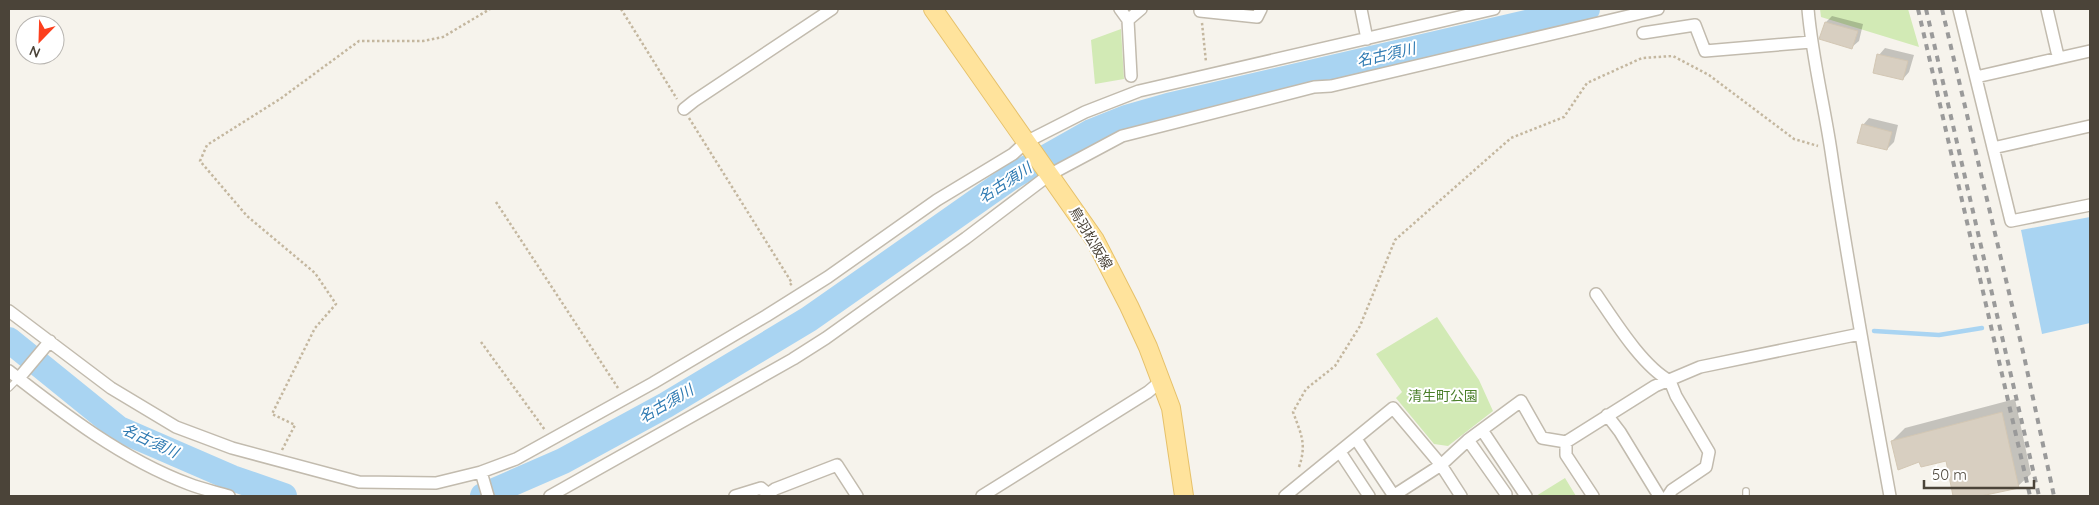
<svg xmlns="http://www.w3.org/2000/svg" width="2099" height="505" font-family="Quicksand,'Noto Sans JP',sans-serif">
  <style>
    .green { fill: #d2eab5 }
    .water { fill: #a9d4f2 }
    .shadow { fill: #0003 }
    .lines { fill: none; stroke-linecap: round; stroke-linejoin: round }
    .stream { stroke: #a9d4f2; stroke-width: 4.5 }
    .river { stroke: #a9d4f2; stroke-width: 26 }
    .building { fill: #d8cfc1; stroke: #d3c7b4 }
    .lane-casing { stroke: #c2bbae; stroke-width: 8 }
    .street-casing { stroke: #c2bbae; stroke-width: 14 }
    .primary-casing { stroke: #e6c16a; stroke-width: 20 }
    .path { stroke: #c4b79f; stroke-width: 2.5; stroke-dasharray: 2.5 2.5; stroke-linecap: butt }
    .lane { stroke: #fff; stroke-width: 5.5 }
    .street { stroke: #fff; stroke-width: 11 }
    .primary { stroke: #ffe39c; stroke-width: 18 }
    .rail { stroke: #9a9a9a; stroke-width: 4; stroke-dasharray: 6 6; stroke-linecap: butt }
    .labels { text-anchor: middle; stroke-width: 4; stroke-linejoin: round; paint-order: stroke }
    .street-label { font-size: 14px; fill: #4b4439; stroke: #fff }
    .park-label { font-size: 14px; fill: #4a7f2a; stroke: #fff }
    .water-label { font-size: 15px; font-style: italic; fill: #2e7ab2; stroke: #fff }
  </style>
  <rect width="100%" height="100%" fill="#f6f3ec"/>
  <path class="green" d="M1820 9H1908L1919 47 1821 17Z
    M1121 29 1124 79 1095 84 1091 40Z
    M1437 317 1479 380 1493 411 1448 446 1434 444 1396 398 1402 392 1376 354Z
    M1565 478 1576 496H1536Z"/>
  <path class="water" d="M2090 217V323L2042 334 2021 230Z"/>
  <path class="shadow" d="M1832 16 1863 24 1859 41 1852 47 1826 22Z
    M1885 48 1914 55 1909 72 1903 79 1879 55Z
    M1869 118 1898 125 1894 142 1887 149 1863 125Z
    M2015 399 2031 474 2018 486 1975 496H1955L1947 460 1920 461 1892 441 1905 428Z"/>
  <g class="lines">
    <path class="stream" d="M1874 331 1939 335 1982 328"/>
    <path class="river" d="M9 340 119 429 232 478 284 496
      M483 496 563 461 666 405 809 319 1013 176 1091 132 1126 118 1168 106 1587 9"/>
  </g>
  <path class="building" d="M1825 22 1858 31 1852 49 1819 39Z
    M1877 54 1908 61 1903 80 1873 73Z
    M1862 124 1892 132 1887 150 1857 143Z
    M2002 412 2019 488 1981 496H1953L1946 461 1921 467 1919 462 1898 470 1891 441Z"/>
  <g class="lines">
    <g class="lane-casing">
      <path id="lane" d="M9 388 19 378
        M1746 491V496"/>
    </g>
    <g class="street-casing">
      <path id="street" d="M1120 9 1128 20 1141 9
        M1361 9 1367 39
        M1808 9C1812 57 1824 104 1831 151 1848 267 1869 381 1890 496
        M1959 9 2011 221 2090 205
        M2047 9 2057 52
        M1200 11 1257 17 1261 9
        M1128 20 1131 76
        M1643 33 1695 25 1705 51 1811 42
        M1976 77 2090 51
        M684 109 694 101 832 9
        M1993 148 2090 126
        M1596 294C1614 320 1642 366 1670 381L1676 396 1709 452 1706 467 1672 490 1668 496
        M9 311 111 388 176 427 232 448 359 482 436 483 481 472 516 459 653 383 766 316 828 277 937 200 1013 154 1026 142 1085 112 1139 91 1494 9
        M9 371C64 414 122 459 189 484 202 489 216 492 229 496
        M19 378 50 341
        M1607 415 1620 432 1659 496
        M1482 430 1526 496
        M1356 439 1394 496
        M1468 440 1506 494
        M1566 442V455L1593 496
        M1340 452 1369 496
        M481 472 488 496
        M550 496 793 359 826 338 966 238 1049 175 1122 136 1314 87 1331 86 1658 9
        M735 496 761 488 768 494 775 489 837 465 857 496
        M982 496 1148 392 1161 381
        M1285 496 1393 408 1441 465 1468 440 1521 401 1542 438 1566 442 1655 386 1700 367 1860 334
        M1393 496 1441 465 1461 496"/>
    </g>
    <g class="primary-casing">
      <path id="primary" d="M933 9 1095 240 1129 306 1148 347 1171 408 1184 496"/>
    </g>
    <path class="path" d="M621 9 677 99
      M1202 23 1206 62
      M689 118 792 283 790 285
      M496 202 618 388
      M481 342 545 430
      M282 450 295 425 272 414 315 328 336 304 315 273 247 216 200 161 207 145 280 99 359 41H423L443 37 490 9
      M1299 467C1307 444 1301 434 1293 412L1306 389 1335 366 1360 326 1395 240 1511 138 1564 117 1587 83 1642 58 1673 56 1709 75 1794 139 1818 146"/>
    <use href="#lane" class="lane"/>
    <use href="#street" class="street"/>
    <use href="#primary" class="primary"/>
    <path class="rail" d="M1918 9 2030 496
      M1926 9 2039 496
      M1942 9 2024 356 2054 496"/>
  </g>
  <g class="labels">
    <g class="street-label">
      <text transform="translate(1091 238) rotate(59)" y="5">鳥羽松阪線</text>
    </g>
    <g class="park-label">
      <text x="1443" y="401">清生町公園</text>
    </g>
    <g class="water-label">
      <text transform="translate(1386 55) rotate(-13)" y="5">名古須川</text>
      <text transform="translate(1005 183) rotate(-33)" y="5">名古須川</text>
      <text transform="translate(666 404) rotate(-30)" y="5">名古須川</text>
      <text transform="translate(150 441) rotate(25)" y="5">名古須川</text>
    </g>
  </g>
  <rect width="2099" height="505" fill="none" stroke="#4b4439" stroke-width="20"/>
  <g transform="translate(40 40) rotate(203)"><circle r="24" fill="#ffffff" stroke="#b7b4b0"/>
  <path d="M0-4L9 19L0 12L-9 19Z" fill="#fc3f1d"/>
  <text y="-8" font-size="14" font-weight="bold" text-anchor="middle" fill="#4b4439">N</text>
  </g>
  <path d="M1924 480v8h110v-8" fill="none" stroke="#4b4439" stroke-width="2.5"/>
  <text x="1932" y="480" font-size="15" fill="#4b4439" stroke="#ffffff" stroke-width="4" paint-order="stroke">50 m</text>
</svg>
